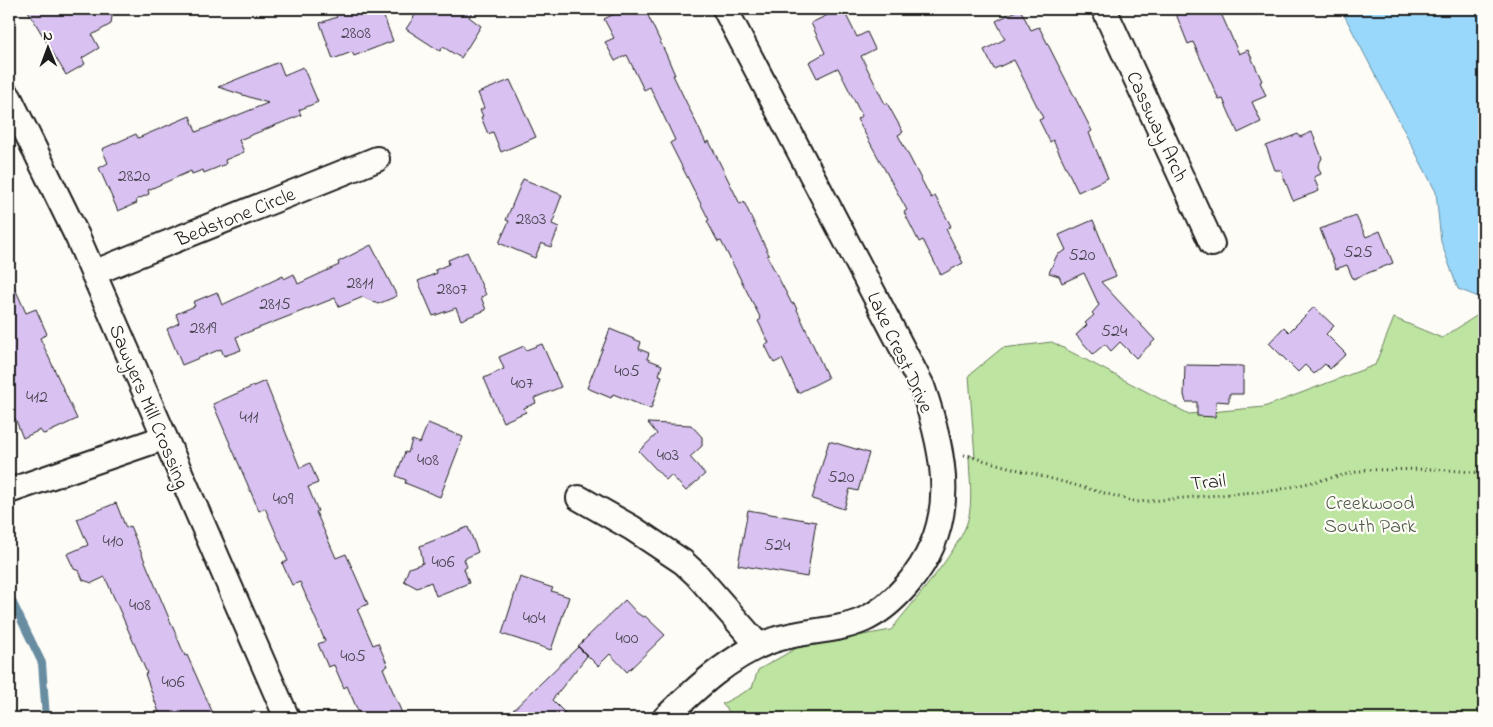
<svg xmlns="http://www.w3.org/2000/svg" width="1493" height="727" font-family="'Indie Flower',sans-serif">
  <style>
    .green { fill: #bde4a0; stroke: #6c805e }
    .water { fill: #99d8fa; stroke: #678da1 }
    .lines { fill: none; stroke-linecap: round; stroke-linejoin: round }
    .stream { stroke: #678da1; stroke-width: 8 }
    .building { fill: #d9c2f2; stroke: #1c1c1c }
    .street-casing { stroke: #1c1c1c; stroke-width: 28 }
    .path { stroke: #1c1c1c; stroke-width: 3; stroke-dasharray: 1 4; stroke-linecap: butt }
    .street { stroke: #fdfcf7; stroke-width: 24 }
    .labels { text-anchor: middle; stroke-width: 4.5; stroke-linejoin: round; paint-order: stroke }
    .number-label { font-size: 18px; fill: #4b4652 }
    .street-label { font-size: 20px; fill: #1c1c1c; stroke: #fdfcf7 }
    .park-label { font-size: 20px; fill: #4c5844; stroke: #fdfcf7 }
  </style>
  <rect width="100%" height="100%" fill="#fdfcf7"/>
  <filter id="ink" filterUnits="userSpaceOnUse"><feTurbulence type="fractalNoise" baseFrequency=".02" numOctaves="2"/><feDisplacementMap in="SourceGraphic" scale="10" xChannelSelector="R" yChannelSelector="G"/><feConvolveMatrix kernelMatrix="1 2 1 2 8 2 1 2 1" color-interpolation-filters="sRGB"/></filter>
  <g filter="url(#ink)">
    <path class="green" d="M1484 311V718H735L722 704 752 688 758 670 800 646 891 630C912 603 956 554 967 523 974 503 969 475 969 454L975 458 969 375 1002 348 1052 342 1189 414 1264 407 1375 365 1394 318 1442 338Z"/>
    <path class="water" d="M1341 9H1484V299L1458 289 1441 242 1436 192Z"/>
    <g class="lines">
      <path class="stream" d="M12 601 42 663 46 718"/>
    </g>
    <path class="building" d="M27 9H113L111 24 92 35 99 48 82 58 85 64 66 75Z
      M334 9H381L393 41 354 56 352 52 333 59 320 23 337 17Z
      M419 9H474L469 17 481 26 461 58 443 47 440 51 406 29Z
      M624 9H645L666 54 675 75H673L706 143 709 141 740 204 744 202 769 255 767 256 792 304 794 303 828 378 798 393 782 359 774 363 765 345 769 343 758 321 761 319 721 241 718 242 707 221 709 220 670 143 675 140 650 87 644 90 627 55 615 61 605 42 614 38 604 19Z
      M840 9H843L857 37 867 32 875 49 861 56 885 104 887 103 903 132 898 135 931 198 935 196 951 226 946 229 963 263 941 275 923 240 919 242 904 212 907 210 857 119 862 116 838 68 817 78 809 62 825 53 811 23Z
      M1020 9 1031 30 1039 27 1092 131 1089 133 1108 178 1078 192 1053 140 1050 142 1039 120 1043 118 1014 60 994 69 984 50 1005 39 996 21Z
      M1174 9H1219L1239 54 1248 50 1262 81 1260 82 1266 96 1252 102 1261 122 1238 133 1223 99 1219 100 1193 42 1188 44Z
      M279 62 284 75 303 67 318 102 299 110 301 115 239 140 244 152 225 160 226 164 204 173 203 170 192 174 191 171 148 190 149 194 136 200 137 203 118 211 99 168 108 163 102 149 136 134 138 138 190 116 196 132 268 103 218 87Z
      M510 80 536 137 501 152 493 132 488 134 481 117 483 116 480 110 484 108 478 93Z
      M1312 132 1322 158 1318 166 1321 174 1314 177 1319 191 1293 201 1281 170H1275L1266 146 1298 134 1300 137Z
      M523 179 562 195 554 216H555L552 224 559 227 551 247 541 243 535 258 499 243 509 221 506 220Z
      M1356 216 1366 237 1380 231 1393 263 1353 279 1347 265 1336 269 1320 229Z
      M1093 220 1116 276 1101 282 1155 340 1136 358 1120 342 1111 351 1105 344 1093 354 1076 335 1087 325 1085 323 1094 315 1092 313 1099 305 1084 273 1062 283 1059 276 1049 273 1057 255 1066 250 1059 235Z
      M371 245 397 296 378 304 363 297 339 307 335 298 236 337 241 350 224 356 221 349 182 365 167 329 179 323 176 314 195 306 193 302 217 292 222 305 283 276 284 279 294 274 298 284 339 265 338 262Z
      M467 252 486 295 481 297 486 310 461 320 456 308 433 316 418 281 437 273 435 270 449 264 448 260Z
      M9 275 26 313 36 309 47 334 40 338 77 419 47 433 43 434 40 430 23 438 15 418 9 421Z
      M1314 307 1334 326 1326 334 1346 354 1330 369 1325 364 1314 374 1305 365 1298 372 1269 343 1284 327 1289 332Z
      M610 329 641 342 639 349 649 353 647 359 662 365 659 375 662 376 651 409 613 394 611 398 587 388Z
      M542 344 561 387 534 398 536 403 524 408 526 412 503 422 484 378 504 369 499 357 524 346 526 350Z
      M1185 365 1243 366V394H1229V402L1216 401 1215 417 1197 416V402H1186L1184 395Z
      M265 381 300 468 310 463 318 483 308 487 318 511 316 512 336 558 346 554 368 604 357 609 373 645 378 643 388 666 383 668 404 718H361L347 686 344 688 334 665 328 667 318 644 325 641 300 582 292 585 282 563 288 561 265 508 259 511 213 404Z
      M428 423 463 437 440 497 405 483 406 480 396 476 405 452 408 453 412 440 420 443Z
      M648 423 691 425 702 437V446L690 457 705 474 686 491 671 475 666 480 639 451 657 434Z
      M829 441 869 453 858 491 850 489 844 509 812 499Z
      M116 503 126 528 130 526 185 656 187 655 215 718H161L145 674 147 673 105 577 92 583 83 580 79 571 74 569 67 554 88 545 77 519Z
      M748 510 816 522 807 577 738 565Z
      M468 527 478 552 464 559 467 567 464 569 469 583 436 596 431 582 417 588 404 581 409 568 423 563 420 546Z
      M520 577 553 588 551 591 569 597 551 650 502 634Z
      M625 600 637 613 643 617 645 616 665 635 627 672 610 654 598 666 578 646Z
      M578 647 587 656 552 700 570 718H505Z"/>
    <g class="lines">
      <g class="street-casing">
        <path id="street" d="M1104 9 1212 244
          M9 97 78 238 287 718
          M93 273 377 159
          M9 491 163 438
          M579 498 632 528 683 562 697 575 759 646
          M665 718C695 689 731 655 771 641 800 630 833 633 863 620 881 612 894 600 907 585 960 524 946 456 922 386L725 9"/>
      </g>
      <path class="path" d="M964 455 1137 502 1278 490 1365 470 1435 469 1484 473"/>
      <use href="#street" class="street"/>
    </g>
  </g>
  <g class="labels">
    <g class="number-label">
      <text x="356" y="38">2808</text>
      <text x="134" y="181">2820</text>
      <text x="531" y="224">2803</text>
      <text x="1358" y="257">525</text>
      <text x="1082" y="260">520</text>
      <text x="360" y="288">2811</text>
      <text x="452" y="294">2807</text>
      <text x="275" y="309">2815</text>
      <text x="203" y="333">2819</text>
      <text x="1114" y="336">524</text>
      <text x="627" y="376">405</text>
      <text x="522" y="388">407</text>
      <text x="37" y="402">412</text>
      <text x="249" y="422">411</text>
      <text x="668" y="460">403</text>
      <text x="428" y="465">408</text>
      <text x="841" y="482">520</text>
      <text x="283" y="504">409</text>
      <text x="113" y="546">410</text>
      <text x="777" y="550">524</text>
      <text x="443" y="567">406</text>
      <text x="140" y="610">408</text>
      <text x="534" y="623">404</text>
      <text x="627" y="643">400</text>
      <text x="353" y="661">405</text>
      <text x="173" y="687">406</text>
    </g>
    <g class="street-label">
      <text transform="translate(1158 126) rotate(65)" y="7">Cassway Arch</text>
      <text transform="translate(235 216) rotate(-22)" y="7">Bedstone Circle</text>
      <text transform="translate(901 352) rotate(65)" y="7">Lake Crest Drive</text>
      <text transform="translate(150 406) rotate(67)" y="7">Sawyers Mill Crossing</text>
      <text transform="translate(1208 481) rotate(-5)" y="7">Trail</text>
    </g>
    <g class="park-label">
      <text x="1370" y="509">Creekwood<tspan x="1370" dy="23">South Park</tspan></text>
    </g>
  </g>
  <rect width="1493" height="727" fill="none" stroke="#fdfcf7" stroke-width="30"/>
  <rect x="15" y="15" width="1463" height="697" fill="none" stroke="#1c1c1c" stroke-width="2" filter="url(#ink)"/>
  <g transform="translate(48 48) rotate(359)" stroke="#fdfcf7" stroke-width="4" paint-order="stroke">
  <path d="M0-4L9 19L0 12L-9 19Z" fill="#1c1c1c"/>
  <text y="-8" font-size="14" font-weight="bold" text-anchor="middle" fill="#1c1c1c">N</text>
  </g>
</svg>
